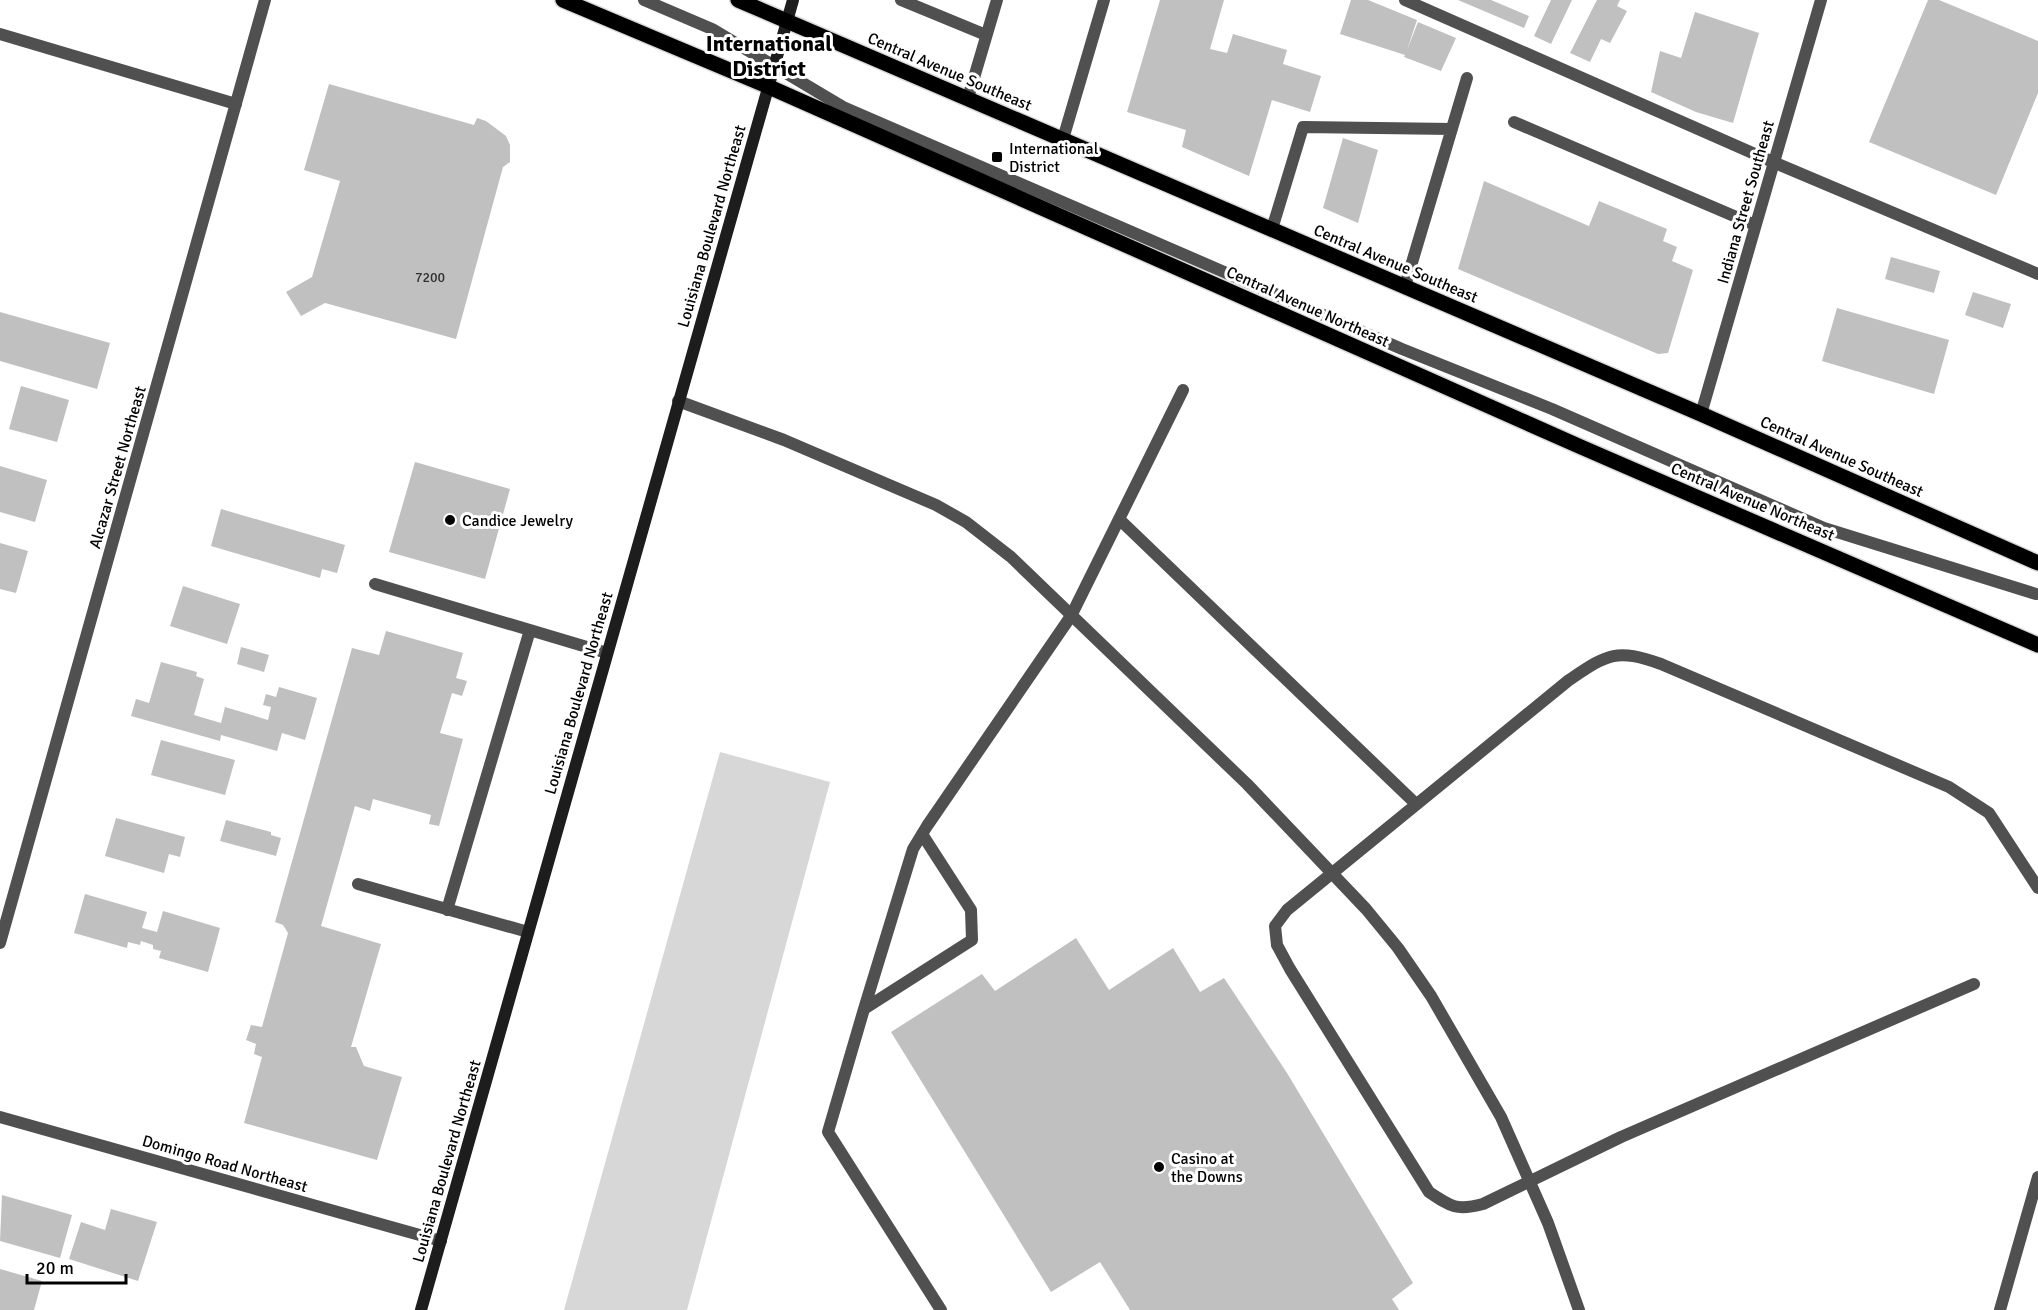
<svg xmlns="http://www.w3.org/2000/svg" width="2038" height="1310" font-family="Signika,sans-serif">
  <style>
    .green { fill: #d7d7d7 }
    .building { fill: #c0c0c0 }
    .lines { fill: none; stroke-linecap: round; stroke-linejoin: round }
    .primary-casing { stroke: #dbdbdb; stroke-width: 18 }
    .service { stroke: #505050; stroke-width: 12 }
    .minor { stroke: #505050; stroke-width: 12 }
    .secondary { stroke: #1d1d1d; stroke-width: 12 }
    .primary { stroke: #000; stroke-width: 15 }
    .poi-dot { fill: #000; stroke: #fff; stroke-width: 2 }
    .labels { text-anchor: middle; stroke-width: 6; stroke-linejoin: round; paint-order: stroke }
    .number-label { font-size: 14px; fill: #303030 }
    .street-label { font-size: 16px; fill: #000; stroke: #fff }
    .poi-label { font-size: 16px; fill: #000; stroke: #fff; text-anchor: start }
    .district-label { font-size: 22px; font-weight: bold; fill: #000; stroke: #fff }
  </style>
  <rect width="100%" height="100%" fill="#fff"/>
  <path class="green" d="M720 752 830 782 687 1310H564Z"/>
  <path class="building" d="M1160 0H1224L1210 49 1227 53 1233 34 1287 50 1283 64 1321 76 1310 112 1272 100 1249 176 1182 147 1186 130 1127 112Z
    M1351 0H1368L1417 20 1407 50 1418 22 1456 38 1441 71 1404 57 1405 55 1340 34Z
    M1458 0H1491L1529 16 1524 28Z
    M1551 0H1572L1551 44 1534 36Z
    M1597 0H1620L1617 6 1627 11 1610 43 1601 39 1590 62 1570 53Z
    M1928 0H1939L2038 41V93L1996 195 1869 142Z
    M1695 12 1759 33 1733 123 1696 112 1651 92 1660 51 1681 58Z
    M329 84 474 125 477 118 486 121 506 136 510 145V162L503 167 456 339 325 303 301 316 286 292 312 277 340 181 304 170Z
    M1343 138 1378 150 1358 223 1323 208Z
    M1484 181 1589 226 1599 201 1667 229 1663 241 1677 247 1672 261 1693 270 1668 353 1658 354 1458 269Z
    M1891 257 1940 271 1934 293 1885 279Z
    M1973 292 2011 304 2003 328 1965 315Z
    M1837 308 1949 340 1934 394 1822 361Z
    M0 312 110 343 97 389 0 361Z
    M21 386 69 400 57 442 9 429Z
    M415 462 510 489 485 579 389 552Z
    M0 466 47 480 35 522 0 512Z
    M221 509 345 545 337 573 322 569 320 578 211 546Z
    M0 543 28 551 16 593 0 589Z
    M183 586 240 604 227 644 170 626Z
    M386 631 463 653 456 678 467 681 462 696 452 693 440 733 463 739 439 826 429 824 431 815 373 799 370 811 355 806 321 926 381 944 351 1047H356L364 1066 402 1077 377 1160 244 1123 262 1057 254 1054 256 1044 246 1040 251 1025 262 1027 288 933 283 925 275 922 352 648 379 655Z
    M241 647 269 655 264 672 237 664Z
    M161 662 197 672 196 676 204 679 194 715 221 723 225 707 268 720 271 707 263 705 266 694 276 697 279 687 317 698 305 740 282 733 277 751 221 735 220 741 131 716 136 699 149 703Z
    M161 740 235 760 225 795 151 775Z
    M116 818 185 837 180 857 169 854 164 873 105 856Z
    M226 820 271 832V835L281 838 276 856 220 841Z
    M85 894 147 912 142 928 157 932 163 911 220 928 208 972 159 958 161 951 153 949V945L141 941 140 945 128 942 127 948 74 933Z
    M1076 938 1109 990 1173 948 1200 992 1224 978 1287 1073 1413 1283 1392 1299 1399 1310H1130L1100 1262 1051 1292 891 1032 982 974 995 991Z
    M2 1195 72 1215 60 1258 0 1241Z
    M111 1209 157 1222 138 1281 69 1259 81 1222 105 1230Z
    M0 1269 42 1281 34 1310H0Z"/>
  <g class="lines">
    <g class="primary-casing">
      <path id="primary" d="M563 0 767 86 1581 447 2038 645
        M738 0 1701 414 2038 563"/>
    </g>
    <path class="service" d="M644 0 712 29 843 107 1402 349 1552 409 1824 528 2036 594
      M901 0 986 35
      M1405 0 1773 162 2038 274
      M0 34 236 104
      M968 98 997 0
      M1514 122 1755 225
      M1063 139 1104 0
      M1272 229 1303 127 1452 129
      M1405 286 1467 78
      M1119 519 1416 804
      M375 584 607 653
      M922 834 971 910 972 940 864 1009 913 849 927 826 1071 616 1183 390
      M358 884 528 932
      M447 910 530 630
      M1974 984 1621 1137 1483 1204C1457 1211 1451 1207 1429 1192L1290 969 1277 945 1275 926 1287 910 1569 680C1608 654 1615 648 1661 664L1949 787 1989 813 2038 888
      M864 1009 828 1132 941 1310
      M2000 1310 2038 1177"/>
    <path class="minor" d="M678 401 784 440 936 505 966 522 1011 557 1247 784 1366 909 1398 948 1431 996 1501 1117 1548 1223 1579 1310
      M1701 414 1821 0
      M0 943 265 0
      M0 1117 441 1241"/>
    <path class="secondary" d="M421 1310 793 0"/>
    <use href="#primary" class="primary"/>
  </g>
  <g class="poi-dot">
    <rect x="991" y="151" width="12" height="12" rx="3"/>
    <circle cx="450" cy="520" r="6"/>
    <circle cx="1159" cy="1167" r="6"/>
  </g>
  <g class="labels">
    <g class="number-label">
      <text x="430" y="282">7200</text>
    </g>
    <g class="street-label">
      <text transform="translate(950 71) rotate(23)" y="6">Central Avenue Southeast</text>
      <text transform="translate(1745 202) rotate(-74)" y="6">Indiana Street Southeast</text>
      <text transform="translate(711 226) rotate(-74)" y="6">Louisiana Boulevard Northeast</text>
      <text transform="translate(1396 263) rotate(23)" y="6">Central Avenue Southeast</text>
      <text transform="translate(1308 306) rotate(24)" y="6">Central Avenue Northeast</text>
      <text transform="translate(1842 456) rotate(24)" y="6">Central Avenue Southeast</text>
      <text transform="translate(117 467) rotate(-74)" y="6">Alcazar Street Northeast</text>
      <text transform="translate(1753 501) rotate(23)" y="6">Central Avenue Northeast</text>
      <text transform="translate(578 693) rotate(-74)" y="6">Louisiana Boulevard Northeast</text>
      <text transform="translate(446 1161) rotate(-74)" y="6">Louisiana Boulevard Northeast</text>
      <text transform="translate(225 1163) rotate(16)" y="6">Domingo Road Northeast</text>
    </g>
    <g class="poi-label">
      <text x="1009" y="154">International<tspan x="1009" dy="18">District</tspan></text>
      <text x="462" y="526">Candice Jewelry</text>
      <text x="1171" y="1164">Casino at<tspan x="1171" dy="18">the Downs</tspan></text>
    </g>
    <g class="district-label">
      <text x="769" y="51">International<tspan x="769" dy="25">District</tspan></text>
    </g>
  </g>
  <path d="M27 1274v9h99v-9" fill="none" stroke="#000000" stroke-width="3"/>
  <text x="36" y="1274" font-size="18" fill="#000000" stroke="#ffffff" stroke-width="4.5" paint-order="stroke">20 m</text>
</svg>
